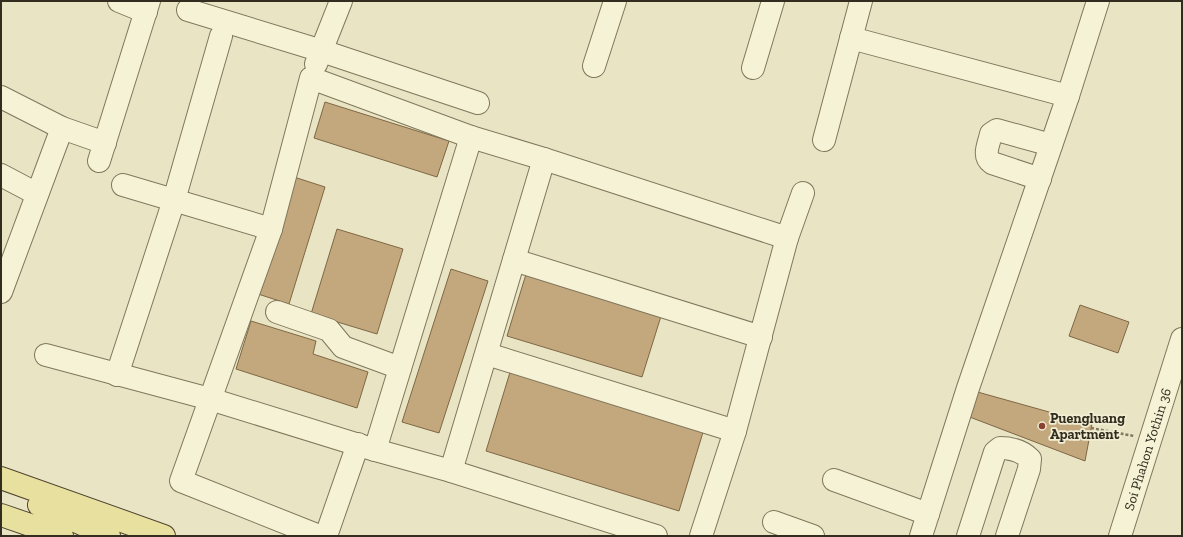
<svg xmlns="http://www.w3.org/2000/svg" width="1183" height="537" font-family="'Zilla Slab',serif">
  <style>
    .building { fill: #c3a87e; stroke: #7e6745 }
    .lines { fill: none; stroke-linecap: round; stroke-linejoin: round }
    .minor-casing { stroke: #81775c; stroke-width: 24 }
    .major-casing { stroke: #504530; stroke-width: 24 }
    .path { stroke: #81775c; stroke-width: 2.5; stroke-dasharray: 3 2; stroke-linecap: butt }
    .minor { stroke: #f5f2d6; stroke-width: 22 }
    .major { stroke: #e8e09f; stroke-width: 22 }
    .poi-dot { fill: #8a4333; stroke: #f1eed3; stroke-width: 1.5 }
    .labels { text-anchor: middle; stroke-width: 3.5; stroke-linejoin: round; paint-order: stroke }
    .poi-label { font-size: 14px; font-weight: bold; fill: #332d1f; stroke: #f1eed3; text-anchor: start }
    .street-label { font-size: 14px; fill: #332d1f; stroke: #f1eed3 }
  </style>
  <rect width="100%" height="100%" fill="#e9e5c4"/>
  <path class="building" d="M325 102 449 141 437 177 314 138Z
    M294 177 325 187 289 304 258 294Z
    M337 229 403 249 377 334 311 314Z
    M451 269 488 281 439 433 402 422Z
    M527 271 662 313 642 377 507 336Z
    M1080 305 1129 322 1118 353 1069 336Z
    M251 321 316 341 313 354 368 372 357 408 236 369Z
    M511 369 704 429 679 511 486 451Z
    M974 391 1092 424 1085 461 967 416Z"/>
  <g class="lines">
    <g class="minor-casing">
      <g id="minor">
        <path d="M119 1 146 12"/>
        <path d="M188 10 322 51 478 103"/>
        <path d="M851 38 1068 96"/>
        <path d="M316 64 341 1"/>
        <path d="M594 66 615 1"/>
        <path d="M753 68 773 1"/>
        <path d="M1 97 62 128 105 143"/>
        <path d="M824 140 861 1"/>
        <path d="M99 161 149 1"/>
        <path d="M1 175 37 194"/>
        <path d="M1040 179 992 163C982 156 989 144 991 134L997 130 1051 145"/>
        <path d="M123 185 271 229"/>
        <path d="M514 260 761 337"/>
        <path d="M1 292 62 128"/>
        <path d="M277 312 329 330 343 347 400 368"/>
        <path d="M487 354 735 431"/>
        <path d="M46 355 210 399 375 450 451 471 656 536"/>
        <path d="M117 375 174 200 221 36"/>
        <path d="M375 450 471 137"/>
        <path d="M451 471 544 159"/>
        <path d="M834 480 928 514"/>
        <path d="M774 522 813 536"/>
        <path d="M319 536 181 481 271 229 311 78 471 137 544 159 787 238"/>
        <path d="M326 536 358 444"/>
        <path d="M701 536 735 431 787 238 803 193"/>
        <path d="M921 536 968 388 1068 96 1098 1"/>
        <path d="M968 536 995 452 1000 448C1012 448 1022 451 1030 459L1029 469 1007 536"/>
        <path id="s1" d="M1120 536 1182 339"/>
      </g>
    </g>
    <g class="major-casing">
      <path id="major" d="M1 478 164 536
        M39 505 109 536
        M1 515 62 536"/>
    </g>
    <path class="path" d="M1091 428 1134 436"/>
    <use href="#minor" class="minor"/>
    <use href="#major" class="major"/>
  </g>
  <circle class="poi-dot" cx="1042" cy="426" r="4"/>
  <g class="labels">
    <g class="poi-label">
      <text x="1050" y="423">Puengluang<tspan x="1050" dy="16">Apartment</tspan></text>
    </g>
    <g class="street-label">
      <text dy="5" stroke="none"><textPath href="#s1" startOffset="91">Soi Phahon Yothin 36</textPath></text>
    </g>
  </g>
  <rect width="1183" height="537" fill="none" stroke="#332d1f" stroke-width="4"/>
</svg>
